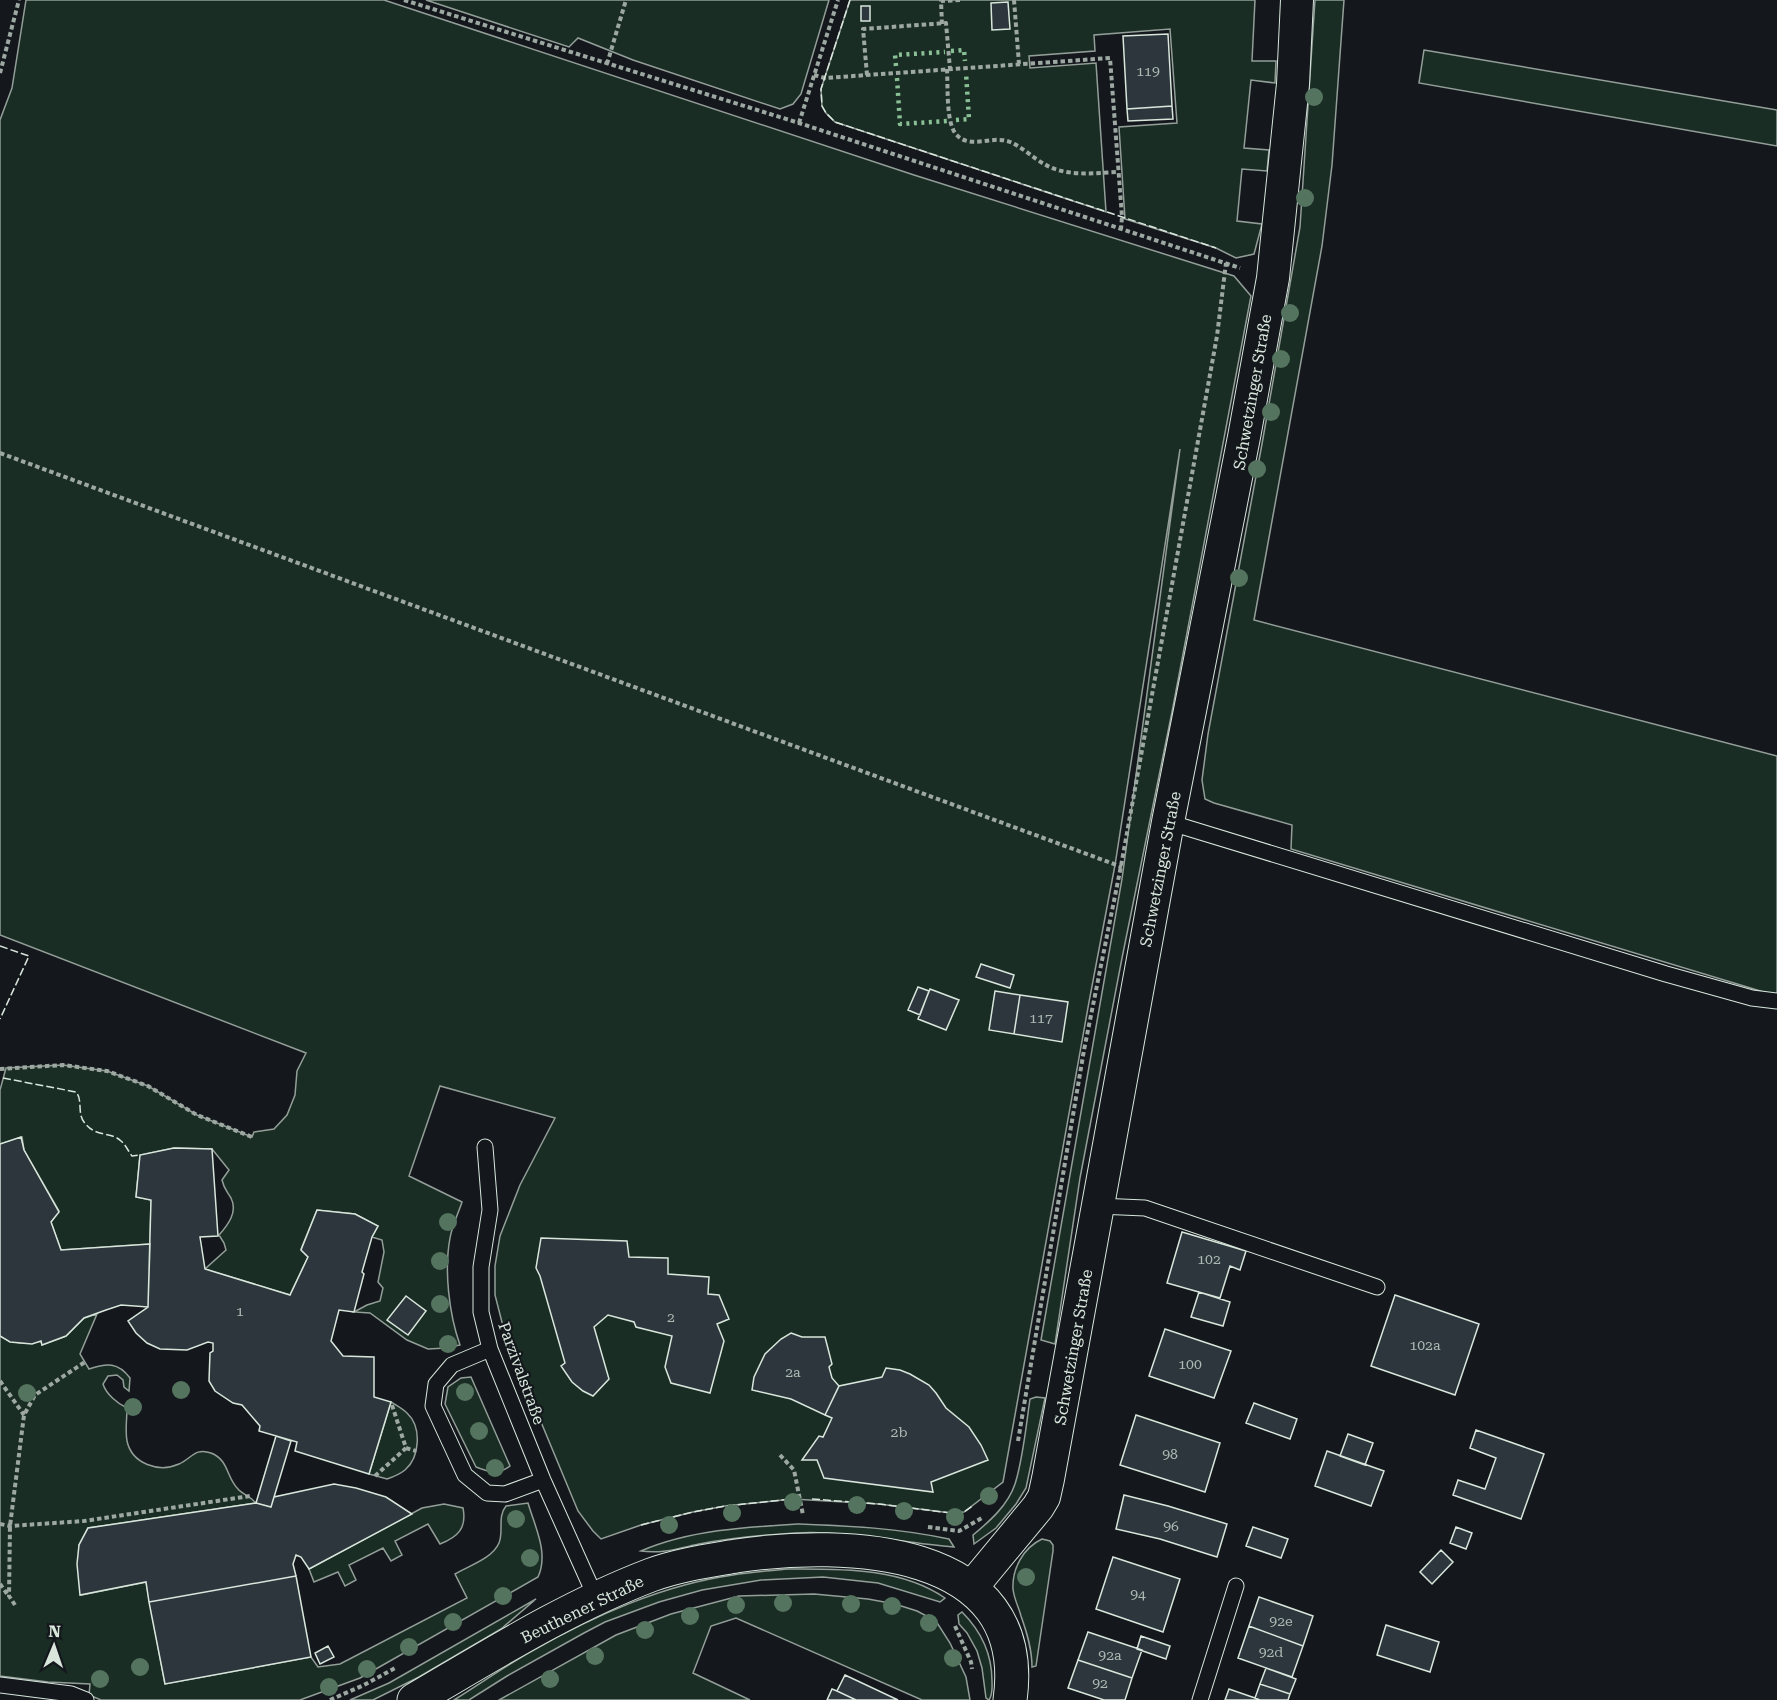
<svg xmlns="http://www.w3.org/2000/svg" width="1777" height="1700" font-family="'Roboto Serif',serif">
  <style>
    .green { fill: #1a2d24; stroke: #939e99; stroke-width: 1.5 }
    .building { fill: #2c363c; stroke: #d8e6dc; stroke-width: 1.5 }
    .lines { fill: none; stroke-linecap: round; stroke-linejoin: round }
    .service-casing { stroke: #d8e6dc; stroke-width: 17 }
    .minor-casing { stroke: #d8e6dc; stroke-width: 34 }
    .secondary-casing { stroke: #d8e6dc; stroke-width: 35 }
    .path { stroke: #9da8a2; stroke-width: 4; stroke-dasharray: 4.5 3; stroke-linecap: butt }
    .service { stroke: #14181c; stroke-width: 15 }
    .minor { stroke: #14181c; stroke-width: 32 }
    .secondary { stroke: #14181c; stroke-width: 33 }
    .hedge { stroke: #8ac095; stroke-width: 4.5; stroke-dasharray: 3 4.5; stroke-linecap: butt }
    .fence { stroke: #d8e6dc; stroke-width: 1.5; stroke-dasharray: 8 3; stroke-linecap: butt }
    .tree { fill: #55745f }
    .labels { text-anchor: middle; stroke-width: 4.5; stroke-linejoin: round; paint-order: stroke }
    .number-label { font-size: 14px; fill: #adbab4 }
    .street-label { font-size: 16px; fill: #d8e6dc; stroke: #14181c }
  </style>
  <rect width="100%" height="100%" fill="#14181c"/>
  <path class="green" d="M26 0H384L914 175 1234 276 1251 296 1172 712 1122 958 1080 1178 1055 1344 1041 1340 1122 879 1180 449 1115 865 1089 1002 1003 1482 964 1512 951 1513 879 1504 792 1499 725 1506 693 1512 641 1525 601 1539 593 1531 578 1511 506 1338 495 1295V1266L500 1236 520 1185 555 1118 440 1086 409 1176 462 1202C458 1214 452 1226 450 1238 444 1270 449 1314 460 1345L446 1348 428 1349 407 1340 370 1313 354 1312 367 1305 380 1301 383 1288 378 1282 384 1252 382 1240 372 1237 378 1226 355 1214 317 1210 301 1249 308 1257 290 1295 205 1269 226 1250 224 1243 219 1235C228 1225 238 1212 231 1198 226 1190 224 1189 222 1180L229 1170 212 1149 174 1148 140 1155 136 1197 151 1200 150 1244 61 1250 51 1222 59 1211 24 1150 22 1137 0 1144V1090L6 1068 63 1065 107 1071 148 1086 197 1115 252 1137 254 1132 274 1129 287 1115 295 1095 297 1071 306 1053 0 935V120L12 88Z
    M426 0H829L801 94 793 104 780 109 633 60 578 38 569 47Z
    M850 0H1255L1252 61H1276L1275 83 1251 80 1244 148 1269 150 1267 171 1242 169 1237 221 1262 224 1254 254 1236 258 1216 248 1125 219 1119 127 1177 123 1170 29 1094 35 1095 51 1029 56 1030 68 1096 63 1106 212 835 122 826 113 822 106 821 89Z
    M1315 0H1344L1332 165 1322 246 1254 620 1777 756V994L1767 993 1291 849 1292 825 1214 803 1205 799 1202 780 1208 734 1262 444 1300 227Z
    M1424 50 1777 110V146L1419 83Z
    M97 1314 80 1354 89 1369C107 1363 118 1362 130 1378L129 1391 124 1387 123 1380 117 1375 108 1376 103 1384C106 1394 118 1404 127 1408 127 1418 125 1431 127 1441 132 1464 159 1473 179 1464 191 1459 195 1447 211 1453 229 1460 226 1477 238 1489 242 1494 250 1496 256 1503L88 1528 79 1545 81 1595 146 1582 165 1684 311 1657 318 1667 340 1664 467 1598 455 1574C468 1566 492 1559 499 1543 504 1531 497 1517 506 1506L528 1503C535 1527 549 1553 538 1577L360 1678 300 1700H101L89 1695 90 1684 48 1682 0 1676V1336C13 1344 26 1345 41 1341L42 1345 66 1336 84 1318Z
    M471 1377 510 1466C498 1475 489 1472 476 1467L445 1404 448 1387 461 1378Z
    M1036 1397 1045 1398 1026 1488 1016 1504 996 1528 974 1544 973 1535C990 1521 1008 1505 1015 1484 1023 1459 1026 1426 1030 1399Z
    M391 1402C396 1405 403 1409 407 1413 422 1427 420 1457 405 1470 400 1474 393 1477 387 1479L369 1474Z
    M444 1504 463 1508C467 1528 458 1537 440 1544L428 1524 395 1541 402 1555 391 1561 383 1548 349 1565 356 1580 345 1586 338 1572 314 1582 309 1569 422 1508Z
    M799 1524C851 1526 897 1528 949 1539L954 1547C901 1543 848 1530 795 1533 763 1535 731 1538 699 1544 680 1548 662 1554 641 1551 690 1530 746 1527 799 1524Z
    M1042 1539 1050 1541 1053 1545V1551L1036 1666 1032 1667C1032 1649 1027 1633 1021 1616 1019 1608 1014 1599 1013 1589 1012 1569 1023 1548 1042 1539Z
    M788 1569C840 1569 900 1567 945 1598L940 1602 878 1583 823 1577 761 1580 702 1590 659 1602 605 1622 584 1633 507 1676 469 1700H454C480 1684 505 1666 532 1651 594 1616 662 1585 733 1575 751 1572 770 1571 788 1569Z
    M814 1594 868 1599 895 1604 917 1611 936 1621 950 1643 966 1677 970 1700H922L736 1618 711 1626 693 1673 750 1700H499L616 1635 671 1614 739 1596Z
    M536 1599 501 1629 419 1677 373 1700H350L389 1683Z
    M962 1612C981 1631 992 1654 992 1681 992 1688 993 1694 989 1700L986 1698 982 1668 977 1651 967 1633 959 1624 958 1615Z"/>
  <path class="building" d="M1008 2 1010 29 992 30 991 3Z
    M861 6H870V21H861Z
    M1168 34 1172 106 1127 109 1123 36Z
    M1172 106 1173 119 1128 121 1127 109Z
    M981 964 1014 975 1010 988 976 977Z
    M918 987 929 991 920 1015 908 1010Z
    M930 989 959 1000 946 1030 918 1019Z
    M995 991 1020 995 1014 1034 989 1030Z
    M1020 995 1068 1002 1062 1042 1014 1034Z
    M21 1137 24 1150 59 1212 51 1222 61 1250 150 1244 148 1307 121 1305 106 1310 84 1318 66 1336 42 1345 41 1341 32 1344 10 1342 0 1336V1144Z
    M174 1148 212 1149 218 1236 200 1237 205 1269 290 1295 308 1257 301 1250 317 1210 355 1214 378 1226 372 1237 362 1272 364 1274 354 1312 339 1310 331 1341 343 1356 374 1357V1397L391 1402 369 1474 295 1451 297 1442 259 1431 260 1426 242 1405 233 1403 215 1391 209 1381 210 1353 213 1351V1343L208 1342 187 1350 160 1349 147 1343 136 1333 128 1321 148 1307 151 1200 136 1197 140 1155Z
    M1182 1232 1246 1251 1240 1270 1230 1266 1220 1298 1167 1283Z
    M541 1238 627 1241 629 1257 668 1258V1274L709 1277 708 1294 719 1295 729 1319 717 1324 724 1341 710 1393 671 1383 665 1367 672 1336 636 1327 634 1322 608 1315 594 1327 609 1379 593 1396 583 1391 572 1382 561 1366 565 1363 540 1276 536 1268Z
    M1199 1292 1230 1302 1223 1326 1191 1317Z
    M1395 1295 1479 1324 1455 1395 1371 1366Z
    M406 1296 426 1311 408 1335 387 1320Z
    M1165 1329 1231 1351 1214 1398 1149 1376Z
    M791 1333 802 1337H825L832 1364 829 1367 832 1378 839 1386 825 1415 791 1399 752 1390 754 1377 765 1354 781 1339Z
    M886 1368 900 1370 910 1374 929 1385 936 1393 946 1408 969 1427 981 1445 988 1460 931 1482 933 1492 824 1478 817 1460H802L819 1436 823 1437 832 1418 825 1415 839 1386 882 1377Z
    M1254 1403 1297 1419 1290 1439 1246 1423Z
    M1136 1415 1220 1443 1205 1492 1120 1465Z
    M1476 1430 1544 1454 1521 1519 1453 1495 1458 1480 1485 1489 1496 1458 1470 1448Z
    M1348 1434 1373 1443 1365 1465 1340 1456Z
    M276 1436 291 1441 271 1507 256 1503Z
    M1327 1451 1384 1471 1371 1506 1315 1486Z
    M334 1484 356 1488 386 1497 412 1514 309 1569 301 1557 296 1555 293 1564 296 1576 149 1602 146 1582 80 1595 77 1564 79 1545 88 1528 256 1503 271 1507 274 1497Z
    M1124 1495 1168 1506 1227 1524 1217 1557 1160 1539 1116 1529Z
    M1253 1527 1288 1539 1281 1558 1246 1546Z
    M1456 1527 1472 1533 1466 1549 1450 1543Z
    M1441 1550 1453 1562 1432 1584 1420 1572Z
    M1113 1557 1180 1579 1163 1632 1096 1609Z
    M296 1576 311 1657 165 1684 149 1602Z
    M1259 1597 1313 1616 1303 1646 1249 1626Z
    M1386 1625 1439 1642 1430 1672 1377 1655Z
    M1249 1626 1303 1646 1292 1677 1238 1658Z
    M1088 1632 1142 1650 1132 1678 1078 1660Z
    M1141 1636 1170 1646 1166 1659 1137 1649Z
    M328 1646 334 1657 320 1664 315 1653Z
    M1078 1660 1132 1678 1125 1700H1104L1068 1688Z
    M1266 1668 1296 1679 1290 1694 1260 1684Z
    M845 1675 898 1700H856L837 1691Z
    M1260 1684 1290 1694 1288 1700H1260L1255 1698Z
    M832 1689 837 1691 856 1700H827Z
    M1229 1689 1255 1698 1260 1700H1225Z"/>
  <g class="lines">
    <g class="service-casing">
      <path id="service" d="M1168 822 1666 974 1752 998 1777 1001
        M485 1147 490 1210 481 1267V1312L490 1349 543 1480 596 1598
        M1098 1206 1145 1208 1377 1287
        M490 1349 452 1365 436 1384 433 1406 465 1475 487 1493 505 1494 543 1480
        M0 1685 71 1694 86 1700
        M1200 1700 1236 1586"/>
    </g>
    <g class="minor-casing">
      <path id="minor" d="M971 1588 1038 1507 1044 1497 1048 1479 1168 822 1244 437 1273 278 1293 84 1297 0"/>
    </g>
    <g class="secondary-casing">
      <path id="secondary" d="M414 1700C491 1655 567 1607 651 1575 678 1565 707 1561 736 1556 843 1540 1032 1544 1010 1700"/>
    </g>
    <path class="path" d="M404 0 799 123 1240 268
      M1014 0 1019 64
      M942 24 941 1 962 0
      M607 64 626 0
      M947 69C948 86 946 120 955 133 968 150 990 136 1007 141 1019 144 1034 159 1046 165 1067 177 1095 173 1118 172
      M0 73 19 0
      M814 75 825 78 1110 58 1122 217 1121 229
      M867 75 863 29 946 23 950 69
      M799 123 838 0
      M0 453 1122 867
      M0 1069 63 1065 107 1071 148 1086 197 1115 252 1137
      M0 1381 24 1415
      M1018 1441 1084 1050 1121 866 1217 336 1226 263
      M406 1448 416 1451
      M780 1455 794 1470 803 1515
      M375 1476 406 1448 391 1402
      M0 1524 10 1526 84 1521 250 1496
      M928 1527 959 1531 982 1518
      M0 1584 8 1595
      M15 1605 9 1596 10 1526 24 1415 35 1395 85 1362
      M955 1626 971 1662 972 1669
      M330 1700 364 1685 397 1667"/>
    <use href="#service" class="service"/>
    <use href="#minor" class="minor"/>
    <use href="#secondary" class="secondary"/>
    <path class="hedge" d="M951 51 964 50 965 61
      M896 66 895 55 945 52
      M897 78 900 124 947 121
      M956 120 969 119 966 73"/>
    <path class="fence" d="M850 0 821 89 822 106 826 113 835 122 1216 248
      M0 946 29 956 0 1019
      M3 1078 76 1092C83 1100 77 1113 84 1122 95 1138 111 1131 121 1141 126 1145 128 1151 132 1156L140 1155
      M812 1499 879 1504 951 1513 964 1512 974 1505
      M641 1525 693 1512 725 1506 792 1499"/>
  </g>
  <g class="tree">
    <circle cx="1314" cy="97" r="9"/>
    <circle cx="1305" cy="198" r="9"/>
    <circle cx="1290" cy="313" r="9"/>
    <circle cx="1281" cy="359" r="9"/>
    <circle cx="1271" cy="412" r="9"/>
    <circle cx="1257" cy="469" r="9"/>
    <circle cx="1239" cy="578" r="9"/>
    <circle cx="448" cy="1222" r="9"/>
    <circle cx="440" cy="1261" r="9"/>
    <circle cx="440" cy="1304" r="9"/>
    <circle cx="448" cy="1344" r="9"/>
    <circle cx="181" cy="1390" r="9"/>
    <circle cx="465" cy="1392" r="9"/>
    <circle cx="27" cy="1393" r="9"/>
    <circle cx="133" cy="1407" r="9"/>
    <circle cx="479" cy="1431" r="9"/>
    <circle cx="495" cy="1468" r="9"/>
    <circle cx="989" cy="1496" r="9"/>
    <circle cx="793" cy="1502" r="9"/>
    <circle cx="857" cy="1505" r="9"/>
    <circle cx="904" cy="1511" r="9"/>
    <circle cx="732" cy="1513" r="9"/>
    <circle cx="955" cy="1517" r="9"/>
    <circle cx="516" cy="1519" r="9"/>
    <circle cx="669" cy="1525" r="9"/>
    <circle cx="530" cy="1558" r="9"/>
    <circle cx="1026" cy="1577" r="9"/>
    <circle cx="503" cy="1596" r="9"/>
    <circle cx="783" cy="1603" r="9"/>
    <circle cx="851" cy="1604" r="9"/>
    <circle cx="736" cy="1605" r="9"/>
    <circle cx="892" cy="1606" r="9"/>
    <circle cx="690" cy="1616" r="9"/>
    <circle cx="453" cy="1622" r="9"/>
    <circle cx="929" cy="1623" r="9"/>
    <circle cx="645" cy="1630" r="9"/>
    <circle cx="409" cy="1647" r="9"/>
    <circle cx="595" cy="1656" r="9"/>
    <circle cx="953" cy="1658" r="9"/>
    <circle cx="140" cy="1667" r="9"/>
    <circle cx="367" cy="1669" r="9"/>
    <circle cx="100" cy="1679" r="9"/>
    <circle cx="550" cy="1679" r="9"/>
    <circle cx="329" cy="1687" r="9"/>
  </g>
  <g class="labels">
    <g class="number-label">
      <text x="1148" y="76">119</text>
      <text x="1041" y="1023">117</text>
      <text x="1209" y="1264">102</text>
      <text x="240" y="1316">1</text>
      <text x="671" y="1322">2</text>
      <text x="1425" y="1350">102a</text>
      <text x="1190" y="1369">100</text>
      <text x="793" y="1377">2a</text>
      <text x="899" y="1437">2b</text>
      <text x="1170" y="1459">98</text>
      <text x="1171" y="1531">96</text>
      <text x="1138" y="1599">94</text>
      <text x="1281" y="1626">92e</text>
      <text x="1271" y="1657">92d</text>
      <text x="1110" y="1660">92a</text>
      <text x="1100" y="1688">92</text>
    </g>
    <g class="street-label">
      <text transform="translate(1252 392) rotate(-80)" y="6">Schwetzinger Straße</text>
      <text transform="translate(1160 869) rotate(-79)" y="6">Schwetzinger Straße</text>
      <text transform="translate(1073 1347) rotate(-80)" y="6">Schwetzinger Straße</text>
      <text transform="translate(522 1373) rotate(70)" y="6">Parzivalstraße</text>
      <text transform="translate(582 1609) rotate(-26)" y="6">Beuthener Straße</text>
    </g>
  </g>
  <g transform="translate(54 1646) rotate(2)" stroke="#14181c" stroke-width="4.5" paint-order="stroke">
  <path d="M0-4.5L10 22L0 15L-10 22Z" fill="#d8e6dc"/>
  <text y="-9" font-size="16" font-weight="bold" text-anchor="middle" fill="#d8e6dc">N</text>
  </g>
</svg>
